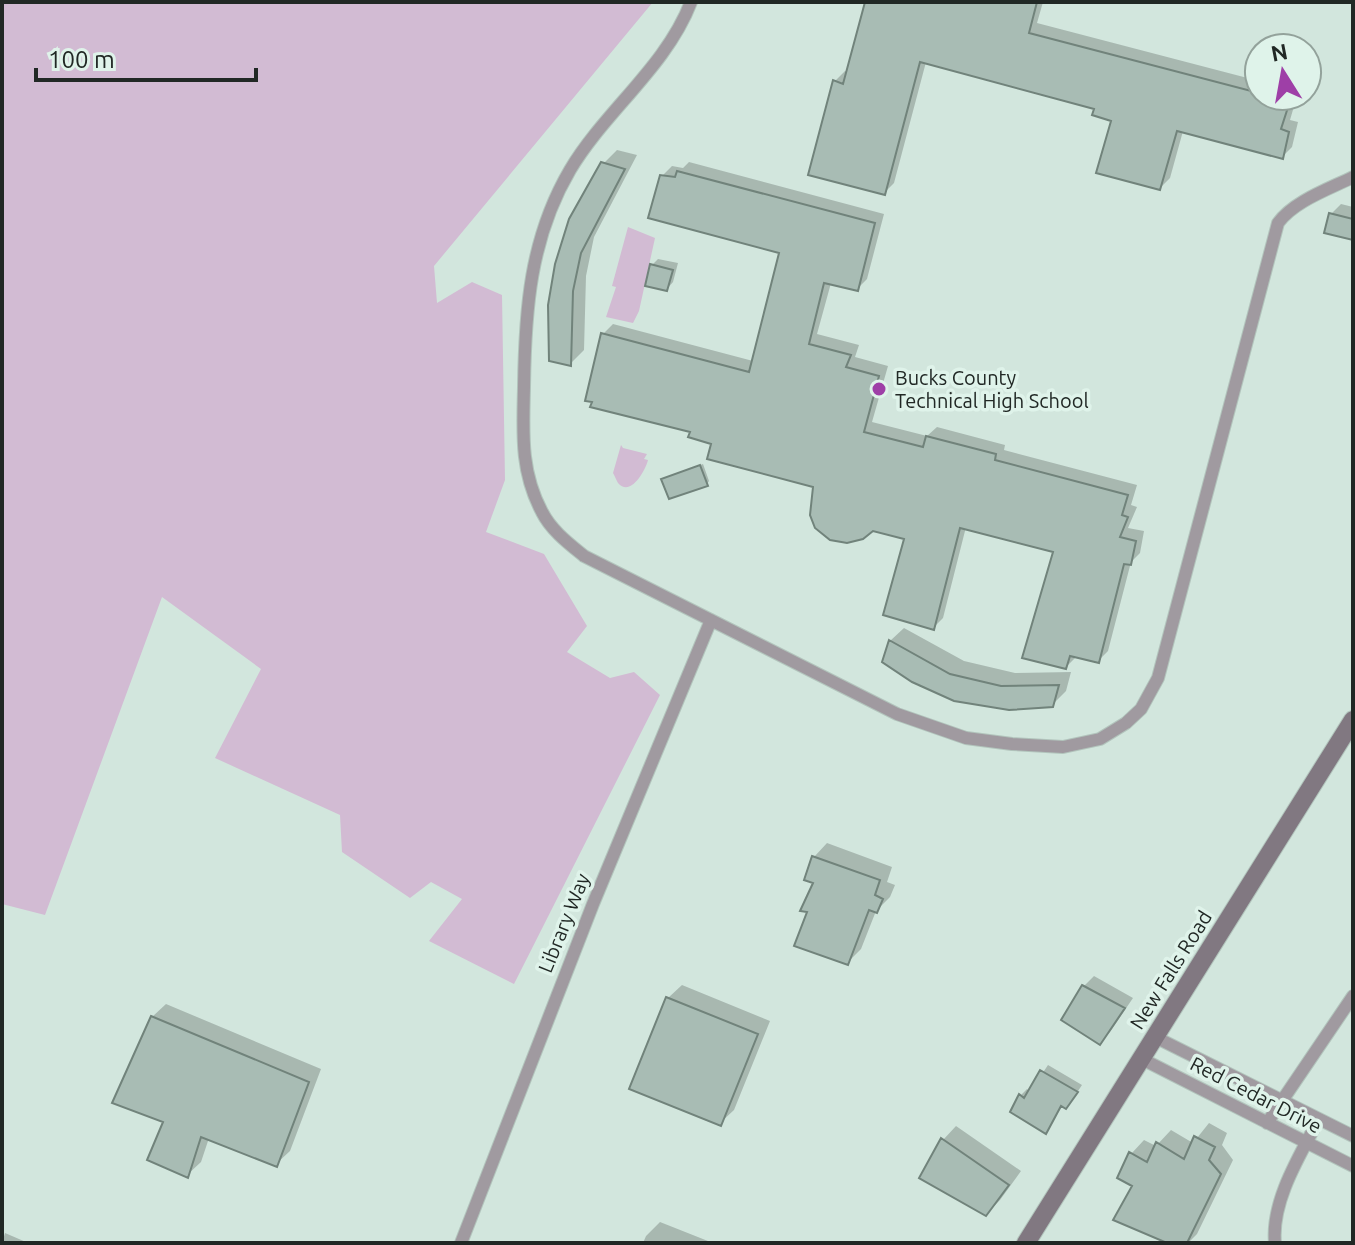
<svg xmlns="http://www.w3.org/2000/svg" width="1355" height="1245" font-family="Ubuntu,sans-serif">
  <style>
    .green { fill: #d2bbd3 }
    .shadow { fill: #0003 }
    .building { fill: #a8bcb4; stroke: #71837b; stroke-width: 2 }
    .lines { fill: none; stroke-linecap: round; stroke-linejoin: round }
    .minor-casing { stroke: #b2c4bc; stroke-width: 14 }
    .secondary-casing { stroke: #b2c4bc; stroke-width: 20 }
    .minor { stroke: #a09aa0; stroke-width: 12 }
    .secondary { stroke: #817881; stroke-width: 18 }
    .poi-dot { fill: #9e3fa7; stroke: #dff3ea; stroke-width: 3 }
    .labels { text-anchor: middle; stroke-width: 7; stroke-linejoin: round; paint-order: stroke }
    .poi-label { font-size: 20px; fill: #212825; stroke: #dff3ea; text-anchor: start }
    .street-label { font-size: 20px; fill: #212825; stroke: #dff3ea }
  </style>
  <rect width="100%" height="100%" fill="#d2e6dd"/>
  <path class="green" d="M2 2H653L434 266 437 303 472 282 502 295 505 480 486 532 544 554 587 626 567 652 610 678 634 672 660 695 514 984 429 941 462 899 431 882 410 898 342 852 340 815 215 758 261 669 162 597 45 915 2 904Z
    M628 227 655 238 639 311 633 323 606 317 616 287 612 286Z
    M621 445 623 448 647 454 644 459 648 460C646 469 631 498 618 483 616 480 615 476 613 473Z"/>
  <path class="shadow" d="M867 2H1043L1037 23 1259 81V96H1297L1290 120 1298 122 1292 147 1282 157 1183 131 1170 178 1160 188 1114 120 1096 108 926 62 894 183 884 193 835 81 845 71 848 72Z
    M617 150 637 155 594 237 586 276 584 350 570 364 571 220 603 164Z
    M689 162 884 214 867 279 857 289 831 283 817 334 859 345 855 357 888 366 872 422 927 436 937 427 1005 445 1004 450 1137 485 1131 505 1137 507 1128 528 1144 531 1140 553 1131 562 1108 651 1098 661 1077 656 1066 667 1055 550 966 527 943 618 933 628 906 537 815 486 714 443 693 430 603 334 613 324 753 361 782 251 662 176 672 166 683 168Z
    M1341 204 1353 207V238L1331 214Z
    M658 259 678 263 673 282 667 289 652 265Z
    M703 464 709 481 707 484 664 479Z
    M904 628 964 661 1015 673 1071 672 1066 691 1052 705 913 680 890 641Z
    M827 843 892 867 887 882 895 885 890 897 876 911 861 949 847 963 810 910 816 881 814 857Z
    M1094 976 1133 998 1110 1032 1100 1042 1084 986Z
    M682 985 770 1021 734 1110 720 1123 668 998Z
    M166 1004 321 1069 290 1151 276 1164 209 1138 201 1162 187 1175 166 1121 152 1017Z
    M1048 1065 1082 1085 1072 1100 1063 1105 1045 1132 1020 1096 1027 1089 1030 1092Z
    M1209 1123 1227 1133 1222 1145 1233 1160 1197 1234 1188 1243H1172L1135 1185 1131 1154 1144 1140 1156 1146 1171 1130 1193 1143Z
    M956 1126 1021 1171 1000 1200 986 1214 943 1140Z
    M660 1222 713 1243H643L646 1236Z
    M5 1233 26 1242 2 1243Z"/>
  <path class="building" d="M865 2H1037L1029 33 1259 93V96L1290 101 1281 129 1289 132 1283 159 1177 131 1160 190 1096 173 1111 121 1092 115 1094 109 920 62 885 195 808 175 833 80 843 84Z
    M601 162 625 169 581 253 573 291 571 366 549 361 548 305 555 264 569 219Z
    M677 171 875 223 858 291 824 283 809 344 851 355 846 367 879 376 864 432 923 447 926 436 996 454 995 460 1128 495 1122 515 1128 517 1120 537 1136 541 1131 565 1124 564 1099 663 1070 656 1066 669 1022 658 1053 552 960 528 934 630 883 615 904 539 873 531 863 539 847 543 830 540 815 528 810 515 813 487 707 459 711 444 688 437 690 432 590 407 592 402 585 401 601 333 749 372 779 253 648 218 660 175 675 177Z
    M1329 213 1353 219V240L1324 233Z
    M650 264 673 270 667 291 645 286Z
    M700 465 708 486 669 499 661 479Z
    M889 640 950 674 1001 686 1059 685 1053 707 1009 710 954 701 912 682 882 662Z
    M812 856 880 880 875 895 883 899 877 913 869 910 848 965 794 946 807 912 800 911 813 883 804 880Z
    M1082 985 1125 1008 1100 1045 1061 1020Z
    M666 997 758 1034 721 1126 629 1089Z
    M151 1016 309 1082 277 1167 201 1137 188 1178 147 1160 163 1122 112 1103Z
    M1040 1070 1078 1092 1066 1109 1061 1106 1046 1134 1010 1112 1019 1094 1024 1098Z
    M1194 1136 1215 1147 1209 1160 1221 1174 1187 1243H1167L1113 1220 1132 1186 1117 1178 1129 1152 1147 1162 1156 1142 1184 1159Z
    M941 1138 1009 1185 986 1216 919 1178Z"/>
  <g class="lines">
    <g class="minor-casing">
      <path id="minor" d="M691 2C666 67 605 111 570 170 530 238 525 310 524 387 523 432 520 471 542 512 551 530 568 543 584 556L897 714 966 738 1012 744 1063 747 1100 739 1126 723 1141 709 1158 678 1278 223C1294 201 1329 189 1353 177
        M1155 1037 1353 1136
        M1142 1059 1353 1166
        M1267 1123 1353 996
        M461 1243 593 904 711 620
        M1275 1243C1271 1201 1300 1155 1319 1119"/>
    </g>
    <g class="secondary-casing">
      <path id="secondary" d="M1026 1243 1353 720"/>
    </g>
    <use href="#minor" class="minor"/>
    <use href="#secondary" class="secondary"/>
  </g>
  <circle class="poi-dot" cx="879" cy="389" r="8"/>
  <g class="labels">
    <g class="poi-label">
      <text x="895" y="385">Bucks County<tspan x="895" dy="23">Technical High School</tspan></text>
    </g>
    <g class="street-label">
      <text transform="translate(564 923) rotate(-68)" y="7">Library Way</text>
      <text transform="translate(1171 970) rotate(-58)" y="7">New Falls Road</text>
      <text transform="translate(1256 1095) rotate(27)" y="7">Red Cedar Drive</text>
    </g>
  </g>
  <rect width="1355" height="1245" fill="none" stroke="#212825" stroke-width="8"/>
  <g transform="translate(1283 72) rotate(349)"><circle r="38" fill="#dff3ea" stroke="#93a29b" stroke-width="2"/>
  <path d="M0-6L14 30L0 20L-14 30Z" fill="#9e3fa7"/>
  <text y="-12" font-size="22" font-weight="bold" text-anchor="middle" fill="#212825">N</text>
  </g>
  <path d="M36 68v12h220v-12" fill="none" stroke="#212825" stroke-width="4"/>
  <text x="48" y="68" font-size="24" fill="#212825" stroke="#dff3ea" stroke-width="6" paint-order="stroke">100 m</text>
</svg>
